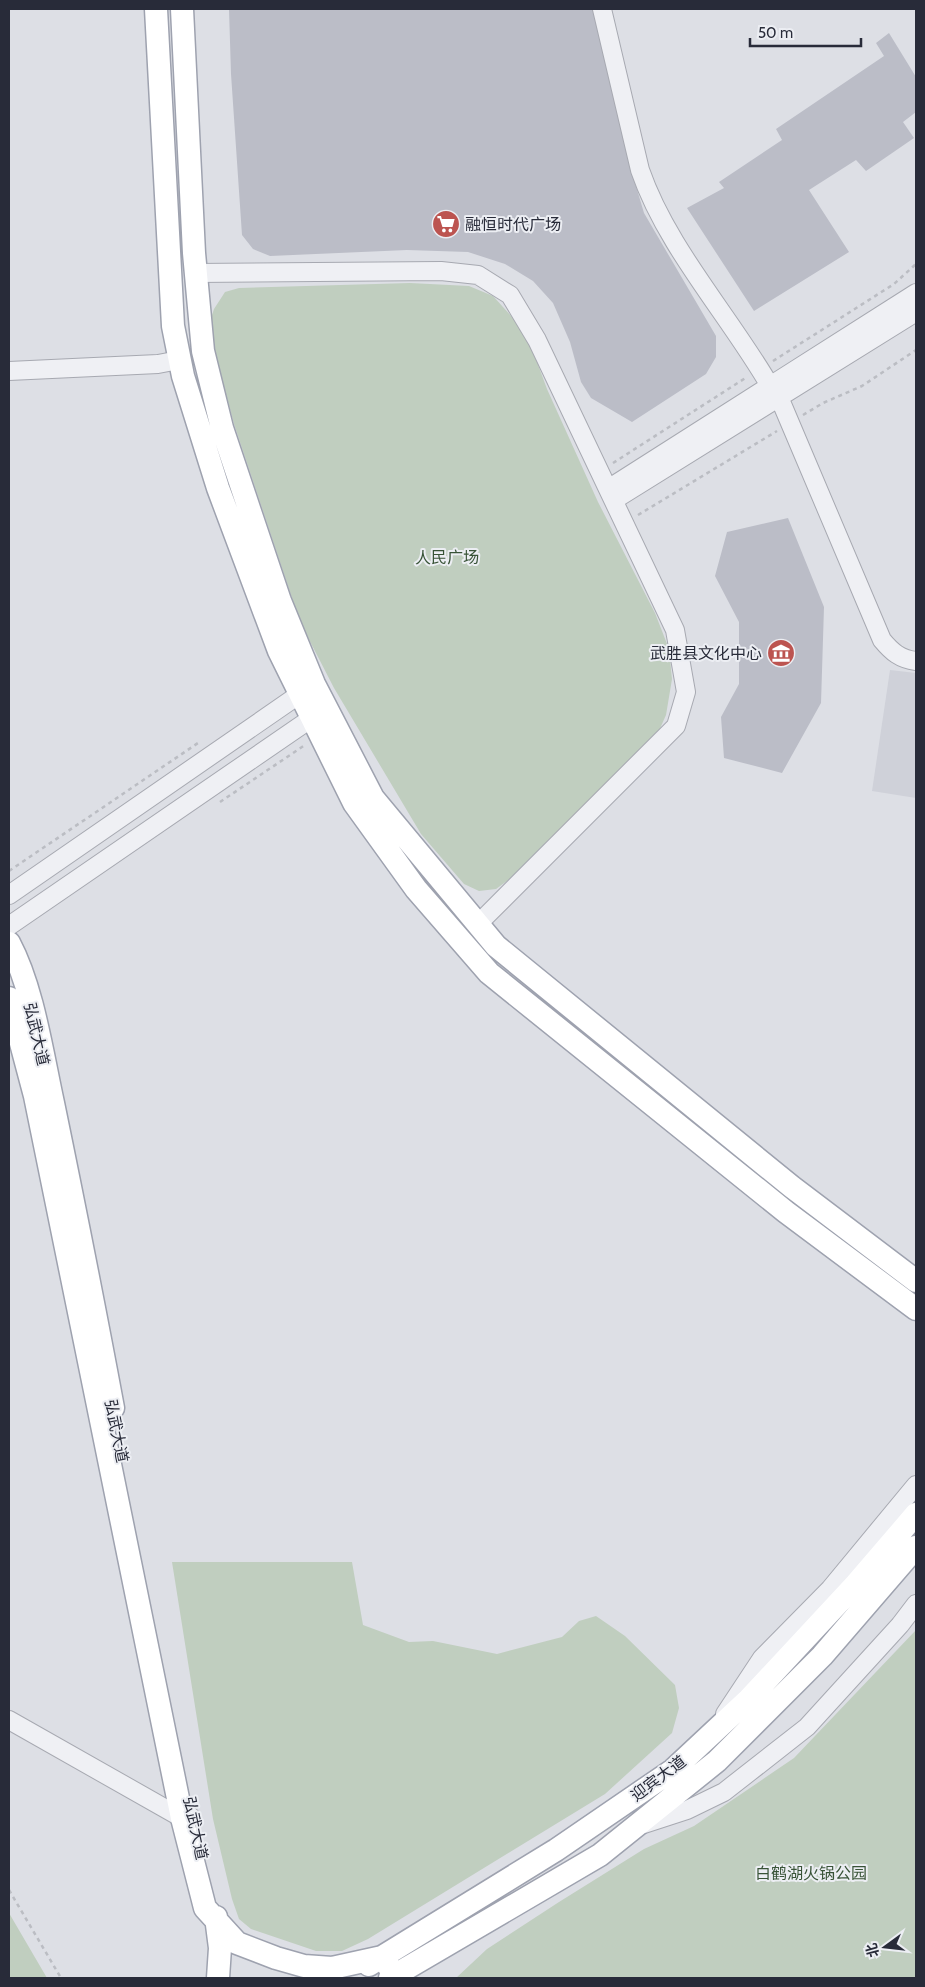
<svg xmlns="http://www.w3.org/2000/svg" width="925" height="1987" font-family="Cabin,'Noto Sans SC',sans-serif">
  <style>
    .built { fill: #cfd1d9 }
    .green { fill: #c0cebf }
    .building { fill: #bbbdc7 }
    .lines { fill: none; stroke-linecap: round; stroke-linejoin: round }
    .minor-casing { stroke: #a7a9b1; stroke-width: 20 }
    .major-casing { stroke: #9ea2af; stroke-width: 25 }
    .path { stroke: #bbbdc3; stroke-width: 2.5; stroke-dasharray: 4 4; stroke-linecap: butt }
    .minor { stroke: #eff0f4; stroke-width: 18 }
    .major { stroke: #fff; stroke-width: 22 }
    .labels { text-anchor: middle; stroke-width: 4; stroke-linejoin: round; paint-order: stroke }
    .poi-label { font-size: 16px; fill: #282b39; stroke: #eceef3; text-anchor: start }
    .park-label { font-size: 16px; fill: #385337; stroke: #eceef3 }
    .street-label { font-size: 16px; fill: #282b39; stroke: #eceef3 }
  </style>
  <rect width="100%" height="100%" fill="#dddfe5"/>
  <path class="built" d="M890 670 916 673V798L872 791Z"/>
  <path class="green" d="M410 283 469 286 493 296 513 318 533 351 547 389 598 502 655 613 669 649 672 679 666 715 658 733 515 875 496 889 479 891 464 884 421 834 334 688 300 622 234 424 214 349 210 321 214 309 225 292 239 288Z
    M172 1562H352L363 1625 409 1642 433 1641 497 1654 562 1637 579 1621 596 1616 625 1636 675 1685 679 1708 672 1733 605 1794 368 1939 342 1951H316L251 1929 239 1919 232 1899 213 1819Z
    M916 1630V1978H456L487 1949 559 1902 644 1849 694 1826 794 1758Z
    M9 1913 47 1978H9Z"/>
  <path class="building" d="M229 9H593L630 166 644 213 716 336V357L706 374 632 422 591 398 581 382 570 342 553 303 533 281 505 264 468 252 407 250 270 256 253 249 242 235 231 74Z
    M889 33 916 77V112L903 122 914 138 866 171 856 160 809 190 849 252 754 311 687 208 724 188 719 182 782 140 776 129 884 56 876 43Z
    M788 518 824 607 821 703 782 773 724 758 721 717 739 684V622L715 576 727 532Z"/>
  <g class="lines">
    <g class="minor-casing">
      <path id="minor" d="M602 9 640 170C667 248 729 315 770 386L779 397 882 640C892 652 900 659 916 661
        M195 273 441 271 478 275 510 295 537 340 675 630 686 692 676 726 478 924
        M9 371 158 364 179 360
        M608 489 916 293
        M614 500 916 312
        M9 895 310 687
        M9 926 322 711
        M725 1714 762 1658 830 1589 916 1485
        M9 1720 182 1818 190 1816
        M644 1824 687 1810 724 1792 807 1727 900 1625 916 1604"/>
    </g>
    <g class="major-casing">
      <path id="major" d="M156 9 173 326 183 376 218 488 279 651 354 803 416 889 489 973 786 1212 916 1309
        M182 9 194 253 203 351 222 428 280 601 314 684 373 798 496 946 792 1187 916 1281
        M9 943C33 988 42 1053 53 1103 74 1205 94 1306 113 1408
        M9 998 35 1096 182 1818 205 1908 237 1943 276 1958 304 1966 332 1968 382 1957 397 1978
        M216 1917 220 1948 218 1978
        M369 1965 556 1850 673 1770 749 1699 856 1584 916 1514
        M390 1978 600 1855 717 1761 822 1656 916 1547"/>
    </g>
    <path class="path" d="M773 361 894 284 916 264
      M803 415 823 403 862 386 916 350
      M613 463 747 377
      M638 515 777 431
      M220 802 305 745
      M9 871 198 743
      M9 1890 61 1978"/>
    <use href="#minor" class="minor"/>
    <use href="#major" class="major"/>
  </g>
  <defs>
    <g id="supermarket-disc" transform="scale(1.4375)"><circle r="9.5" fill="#bc5450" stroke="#eceef3"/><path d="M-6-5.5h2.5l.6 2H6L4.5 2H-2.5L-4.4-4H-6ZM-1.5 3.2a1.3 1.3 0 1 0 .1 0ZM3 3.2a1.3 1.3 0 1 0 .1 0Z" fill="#fff"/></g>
    <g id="museum-disc" transform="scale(1.4375)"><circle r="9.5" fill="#bc5450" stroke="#eceef3"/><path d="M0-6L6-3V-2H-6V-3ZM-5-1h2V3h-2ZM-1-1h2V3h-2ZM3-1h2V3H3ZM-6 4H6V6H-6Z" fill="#fff"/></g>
  </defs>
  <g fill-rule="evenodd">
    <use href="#supermarket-disc" x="446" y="224"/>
    <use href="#museum-disc" x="781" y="653"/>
  </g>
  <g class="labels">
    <g class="poi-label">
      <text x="465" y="230">融恒时代广场</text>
      <text x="762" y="659" text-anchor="end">武胜县文化中心</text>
    </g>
    <g class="park-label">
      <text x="447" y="563">人民广场</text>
      <text x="811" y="1879">白鹤湖火锅公园</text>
    </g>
    <g class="street-label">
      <text transform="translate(37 1034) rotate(77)" y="6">弘武大道</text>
      <text transform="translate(117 1431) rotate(79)" y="6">弘武大道</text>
      <text transform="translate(658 1778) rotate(-37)" y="6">迎宾大道</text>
      <text transform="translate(196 1828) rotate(78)" y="6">弘武大道</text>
    </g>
  </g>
  <rect width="925" height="1987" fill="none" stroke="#282b39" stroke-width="20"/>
  <g transform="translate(885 1947) rotate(255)" stroke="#eceef3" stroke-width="4" paint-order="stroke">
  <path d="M0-4L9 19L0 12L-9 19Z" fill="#282b39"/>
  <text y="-8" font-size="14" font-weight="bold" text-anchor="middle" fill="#282b39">北</text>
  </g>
  <path d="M750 38v8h111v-8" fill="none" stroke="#282b39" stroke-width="2.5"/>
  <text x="758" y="38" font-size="15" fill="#282b39" stroke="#eceef3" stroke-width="4" paint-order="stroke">50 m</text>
</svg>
